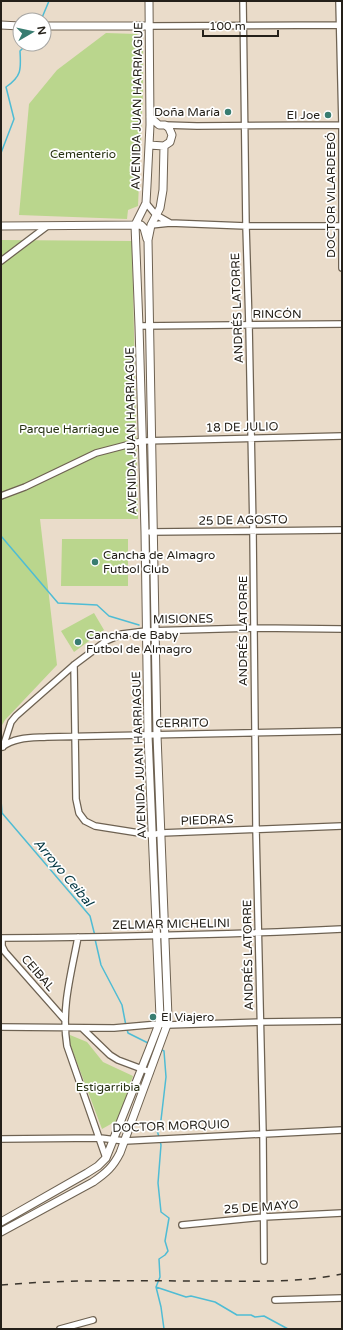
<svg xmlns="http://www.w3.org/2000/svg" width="343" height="1330" font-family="'Varela Round',sans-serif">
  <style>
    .green { fill: #bad68d }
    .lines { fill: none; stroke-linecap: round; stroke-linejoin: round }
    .stream { stroke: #4fbcd4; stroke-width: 1.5 }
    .minor-casing { stroke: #6e6252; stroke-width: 8 }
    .tertiary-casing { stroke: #6e6252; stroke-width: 9 }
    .minor { stroke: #fff; stroke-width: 5.5 }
    .tertiary { stroke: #fff; stroke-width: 7 }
    .rail { stroke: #3a352d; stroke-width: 1.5; stroke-dasharray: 7 7; stroke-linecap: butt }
    .poi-dot { fill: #397d71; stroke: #fff; stroke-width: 1.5 }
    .labels { text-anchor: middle; stroke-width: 3.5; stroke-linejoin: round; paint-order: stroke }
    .street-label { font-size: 12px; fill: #242019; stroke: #fff }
    .poi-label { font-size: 12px; fill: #242019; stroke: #fff; text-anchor: start }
    .park-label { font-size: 12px; fill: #273212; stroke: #fff }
    .water-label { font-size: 13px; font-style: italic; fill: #033742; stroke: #fff }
  </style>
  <rect width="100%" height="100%" fill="#eadcca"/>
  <path class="green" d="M106 33 137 34 143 40V91L138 206 128 210 127 219 19 215 29 104 57 70Z
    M1 240 132 241 138 519H40L57 665 5 720 1 727Z
    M62 539H128V586H61Z
    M94 613 104 630 74 652 61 631Z
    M70 1035 87 1042 103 1062 133 1076 118 1120 102 1129 70 1044Z"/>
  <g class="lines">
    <path class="stream" d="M41 20 49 1
      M1 153 14 119 6 87C22 76 21 69 20 51L27 44
      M1 536 58 603 97 605 109 616 139 625
      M1 800 2 813 90 916 95 936
      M95 939 101 965 122 1005 126 1026
      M127 1029 128 1033 148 1043
      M159 1137 156 1127 161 1120 166 1077 164 1051 160 1049
      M160 1141 161 1145 158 1183 161 1212 169 1218 165 1241 168 1251 165 1255 159 1259 160 1277 156 1287 161 1307 164 1329
      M156 1287 186 1297 191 1296 215 1302 237 1315H251L255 1317 264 1316 288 1329"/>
    <g class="minor-casing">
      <path id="minor" d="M243 1 246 226 249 325 253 531 256 829 263 1134 264 1261
        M339 1 342 125V268
        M150 26 341 25
        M165 125 197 126 342 125
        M146 203 156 215 170 223
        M151 225 170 223 246 226H342
        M1 261 46 227
        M139 326 342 324
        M1 496 25 487 96 453 142 441 342 436
        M150 532 342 530
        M74 665 76 799 79 813 85 821 95 826 152 835 161 833 342 826
        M2 747C15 737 31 738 47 737L342 731
        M3 747 11 722 16 716 74 665 106 641 122 634 146 631 254 628 342 629
        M78 937C71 975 61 1008 67 1046L106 1158
        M1 938C115 937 228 935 342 929
        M2 938V946L5 952 65 1020
        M1 1027 114 1028 159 1024 167 1025 260 1022 342 1021
        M82 1028 110 1055 118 1060 150 1072
        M1 1139 100 1138 125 1141 342 1130
        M182 1225 264 1217 342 1213
        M275 1300 342 1298
        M60 1329 93 1320"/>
    </g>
    <g class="tertiary-casing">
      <path id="tertiary" d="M1 25 20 26
        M44 26H150
        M149 145 164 146 170 142 172 135 169 128 165 125H159L150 117
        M1 226 141 225 144 228 147 239
        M1 1222 87 1173 98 1166 106 1158 149 1050 159 1024 160 1017 148 735 145 532 139 326 135 225 146 203 147 185 150 125 149 1
        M1 1232 93 1182C106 1173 113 1167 120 1153L167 1025 168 1017 157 735 148 240 151 225 160 208 163 190 164 146"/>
    </g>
    <use href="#minor" class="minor"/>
    <use href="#tertiary" class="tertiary"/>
    <path class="rail" d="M1 1285C70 1279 139 1281 208 1281 252 1281 299 1283 342 1274"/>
  </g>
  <g class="poi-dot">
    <circle cx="228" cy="112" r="4"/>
    <circle cx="328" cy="115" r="4"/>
    <circle cx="95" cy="562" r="4"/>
    <circle cx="78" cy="642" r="4"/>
    <circle cx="153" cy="1017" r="4"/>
  </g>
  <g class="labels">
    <g class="street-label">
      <text transform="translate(137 106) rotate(-89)" y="4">AVENIDA JUAN HARRIAGUE</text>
      <text transform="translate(331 195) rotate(-90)" y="4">DOCTOR VILARDEBÓ</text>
      <text transform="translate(237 308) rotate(-92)" y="4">ANDRÉS LATORRE</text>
      <text x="277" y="318">RINCÓN</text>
      <text transform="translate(242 427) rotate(-1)" y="4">18 DE JULIO</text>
      <text transform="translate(131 431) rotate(-91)" y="4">AVENIDA JUAN HARRIAGUE</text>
      <text transform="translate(243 520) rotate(-1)" y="4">25 DE AGOSTO</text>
      <text transform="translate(183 619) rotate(-1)" y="4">MISIONES</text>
      <text transform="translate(243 631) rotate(-90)" y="4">ANDRÉS LATORRE</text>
      <text transform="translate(182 723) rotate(-1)" y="4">CERRITO</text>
      <text transform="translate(139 755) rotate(-92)" y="4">AVENIDA JUAN HARRIAGUE</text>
      <text transform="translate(207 820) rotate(-2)" y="4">PIEDRAS</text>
      <text transform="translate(171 924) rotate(-1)" y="4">ZELMAR MICHELINI</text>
      <text transform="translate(248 955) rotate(-91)" y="4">ANDRÉS LATORRE</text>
      <text transform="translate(38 973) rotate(49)" y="4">CEIBAL</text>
      <text transform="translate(171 1126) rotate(-2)" y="4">DOCTOR MORQUIO</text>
      <text transform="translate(261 1207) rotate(-4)" y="4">25 DE MAYO</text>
    </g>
    <g class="poi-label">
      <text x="220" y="116" text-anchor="end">Doña María</text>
      <text x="320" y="119" text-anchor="end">El Joe</text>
      <text x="103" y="559">Cancha de Almagro<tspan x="103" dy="14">Futbol Club</tspan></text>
      <text x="86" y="639">Cancha de Baby<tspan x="86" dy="14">Futbol de Almagro</tspan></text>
      <text x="161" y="1021">El Viajero</text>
    </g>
    <g class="park-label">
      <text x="83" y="158">Cementerio</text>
      <text x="69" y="433">Parque Harriague</text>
      <text x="108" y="1091">Estigarribia</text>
    </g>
    <g class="water-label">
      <text transform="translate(64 872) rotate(50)" y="5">Arroyo Ceibal</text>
    </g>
  </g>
  <rect width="343" height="1330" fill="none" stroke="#242019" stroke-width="4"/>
  <g transform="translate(32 32) rotate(81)"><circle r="19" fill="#ffffff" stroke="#a7a6a3"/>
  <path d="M0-3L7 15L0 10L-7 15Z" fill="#397d71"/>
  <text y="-6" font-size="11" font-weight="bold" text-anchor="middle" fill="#242019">N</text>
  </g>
  <path d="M203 30v6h75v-6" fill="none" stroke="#242019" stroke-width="2"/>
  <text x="209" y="30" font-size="12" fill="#242019" stroke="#ffffff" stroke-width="3" paint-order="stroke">100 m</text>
</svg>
